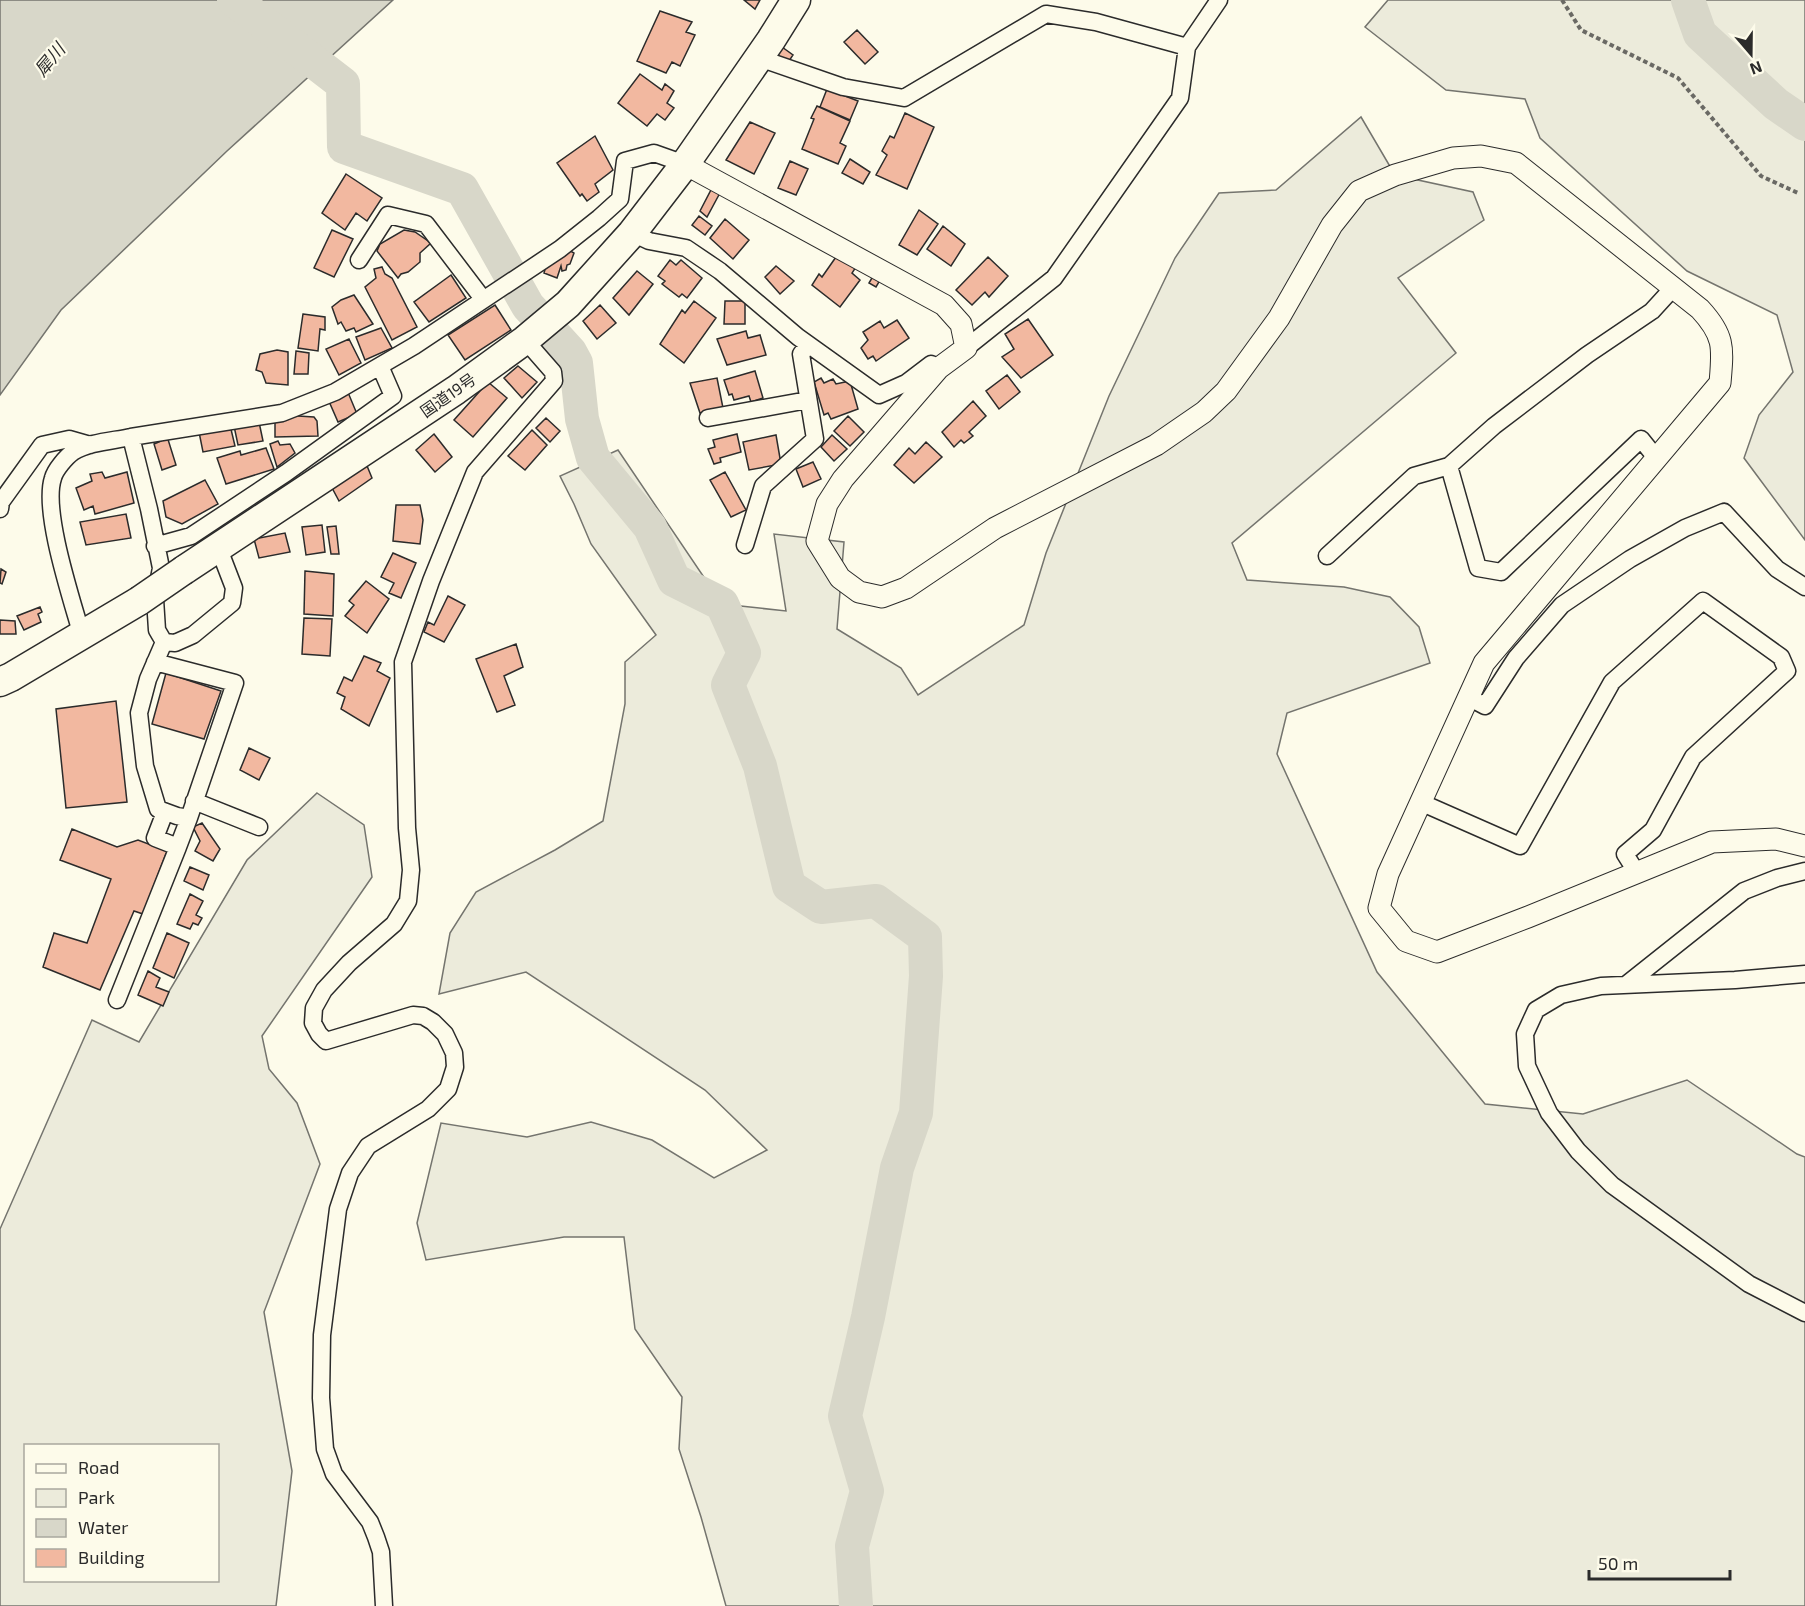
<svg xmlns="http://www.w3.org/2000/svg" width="1805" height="1606" font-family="'Exo 2','Noto Sans JP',sans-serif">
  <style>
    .green { fill: #ecebdb; stroke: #74746e; stroke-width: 1.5; fill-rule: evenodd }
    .water { fill: #d8d7c9; stroke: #74746e; stroke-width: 1.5 }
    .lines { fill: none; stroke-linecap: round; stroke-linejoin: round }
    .river { stroke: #d8d7c9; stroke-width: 34 }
    .building { fill: #f2b8a0; stroke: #2b2b2b; stroke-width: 1.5 }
    .minor-casing { stroke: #2b2b2b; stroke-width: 19 }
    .tertiary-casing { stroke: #2b2b2b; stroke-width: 23 }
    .trunk-casing { stroke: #2b2b2b; stroke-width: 31 }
    .path { stroke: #6a6964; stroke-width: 4; stroke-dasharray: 4.5 3; stroke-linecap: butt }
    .minor { stroke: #fdfbea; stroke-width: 16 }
    .tertiary { stroke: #fdfbea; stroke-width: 21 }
    .trunk { stroke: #fdfbea; stroke-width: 28 }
    .trunk-bridge-casing { stroke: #2b2b2b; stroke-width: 31; stroke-linecap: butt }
    .trunk-bridge { stroke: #fdfbea; stroke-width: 28 }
    .labels { text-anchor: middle; stroke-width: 4.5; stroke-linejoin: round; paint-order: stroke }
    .street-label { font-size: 16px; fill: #2b2b2b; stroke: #fdfbea }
    .water-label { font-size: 18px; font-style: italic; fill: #2b2b2b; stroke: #fdfbea }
  </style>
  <rect width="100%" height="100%" fill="#fdfbea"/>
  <path class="green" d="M1388 0H1805V540L1744 458 1759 415 1793 372 1777 315 1687 271 1540 138 1525 99 1446 90 1365 27Z
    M1361 117 1395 175 1473 192 1484 220 1398 278 1456 353 1232 543 1247 580 1344 587 1390 597 1419 627 1430 663 1287 713 1277 754 1377 972 1485 1104 1583 1114 1687 1080 1797 1154 1805 1157V1606H726L701 1517 679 1449 682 1397 635 1329 624 1237H564L426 1260 417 1223 441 1123 527 1137 591 1122 652 1140 714 1178 767 1150 705 1090 526 972 439 994 450 933 476 892 555 850 603 821 625 704V662L656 635 591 544 574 504 560 476 618 450 722 604 786 611 774 534 844 542 837 629 901 668 918 695 1024 625 1046 553 1109 396 1175 258 1219 193 1276 190Z
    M317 793 364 825 372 877 262 1036 269 1069 297 1103 320 1164 264 1312 292 1471 276 1606H0V1229L92 1020 139 1042 247 860ZM26 1446H218V1580H26Z"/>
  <path class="water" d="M0 0H393L227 151 61 310 0 395Z"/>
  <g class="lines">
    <path class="river" d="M234 0 343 84 344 147 462 189 528 306 570 352 576 363 582 419 593 458 650 527 674 580 722 604 744 653 728 685 760 766 789 886 821 907 876 901 925 937 926 976 916 1113 897 1168 868 1317 845 1416 867 1491 852 1546 856 1606
      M1688 0 1700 34 1776 104 1805 124"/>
  </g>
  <path class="building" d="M744 0H760L755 9Z
    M660 11 692 22 686 32 695 35 680 66 672 62 666 73 637 61Z
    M857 30 878 52 865 64 844 42Z
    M782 47 793 55 787 64 776 56Z
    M640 74 662 90 665 84 674 91 667 103 674 108 665 120 657 114 647 126 618 103Z
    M827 89 858 101 850 120 820 107Z
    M817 106 850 121 840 143 846 146 838 164 802 149 814 119 811 118Z
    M905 113 934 127 907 189 876 175 887 155 882 151 890 136 894 138Z
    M750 122 775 133 754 174 726 160Z
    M595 136 613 170 595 184 599 192 587 201 582 194 580 196 557 163Z
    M850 159 870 172 863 184 842 173Z
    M790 161 808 169 796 195 778 188Z
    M346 174 382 198 367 221 356 213 345 230 322 213Z
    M712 188 721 191 707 217 700 211Z
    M919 210 938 224 917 255 899 245Z
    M699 216 712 226 705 235 692 225Z
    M725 219 749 240 733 259 710 238Z
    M943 226 965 244 951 266 927 249Z
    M332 230 353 239 334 277 314 268Z
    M404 230 415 232 431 243 420 253V262L408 272 401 274 398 278 377 251 380 244Z
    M567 249 574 253 570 264 567 265 566 270 562 271 561 266 557 278 544 273 547 262Z
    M836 257 858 264 852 273 860 280 840 307 812 285 819 274 822 277Z
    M988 257 1008 276 989 297 985 292 972 305 956 290Z
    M670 260 676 265 681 260 702 278 687 298 682 294 679 297 662 284 665 281 658 276Z
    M776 266 794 281 780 294 765 277Z
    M382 267 385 274 392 278 417 327 392 340 365 287 376 278 374 269Z
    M637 271 653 284 629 315 613 298Z
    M876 271 883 275 876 287 869 283Z
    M451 275 466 298 429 322 414 302Z
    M354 295 373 324 356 332 354 328 346 331 341 322 338 324 332 307 341 300Z
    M694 301 716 318 684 363 660 344 682 310 685 313Z
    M725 301H745V324H724Z
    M495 305 511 330 465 360 448 335Z
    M600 305 616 323 597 339 583 321Z
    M303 314 325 317V330L320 329 318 351 298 348Z
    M1028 319 1053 355 1021 378 1002 357 1014 349 1005 334Z
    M897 320 909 338 876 361 873 356 868 359 861 348 868 340 863 332 880 321 884 328Z
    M381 328 392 348 365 360 356 337Z
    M746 331 748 338 760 335 766 355 727 365 717 339Z
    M349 339 361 363 339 375 326 349Z
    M277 350 288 352V385L266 383 262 372 256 370 260 354Z
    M296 351 309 353 308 374H294Z
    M518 366 537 382 522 398 504 378Z
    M755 371 763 398 751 402 749 396 734 400 732 394 729 395 724 380Z
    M1007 375 1020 392 999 409 986 391Z
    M717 378 723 408 700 413 690 383Z
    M821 378 824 383 833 379 836 384 850 381 858 409 831 419 828 413 824 415 814 382Z
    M488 382 507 398 473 437 454 420Z
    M347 390 357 414 338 422 328 399Z
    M973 401 986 416 969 432 973 436 964 443 961 440 954 447 942 432Z
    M282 415 314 417 317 421 318 436 275 437V420Z
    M848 416 864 432 850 446 834 431Z
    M546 418 560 431 550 442 536 428Z
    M259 422 263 441 238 445 234 426Z
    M230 425 235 446 203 452 199 432Z
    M532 430 547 445 525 470 508 456Z
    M166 433 176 465 162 470 154 444 161 441 160 435Z
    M434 434 452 457 435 472 416 450Z
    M737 434 741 452 720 458 721 462 714 464 708 449 715 447 713 440Z
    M776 435 781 464 749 470 743 442Z
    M832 435 847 449 834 461 821 447Z
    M278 441 280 445 290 444 295 453 277 467 270 444Z
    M926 442 942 457 914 483 894 465 909 448 915 454Z
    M266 448 274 469 226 484 217 458 240 451 241 455Z
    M365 461 372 478 339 501 330 484Z
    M813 462 821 479 803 487 796 469Z
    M102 472 105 478 127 472 134 503 95 514 93 506 84 510 76 488 92 481 90 474Z
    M725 472 746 510 731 517 710 480Z
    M205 480 218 504 182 524 166 517 163 501Z
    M396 505H420L423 520 420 544 393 541Z
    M126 514 131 538 86 545 80 522Z
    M322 525 325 552 306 555 302 527Z
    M336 526 339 554H331L327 527Z
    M285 533 290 552 259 558 254 539Z
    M393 553 416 563 401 598 389 593 394 583 381 577Z
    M1 569 6 572 2 584 0 583Z
    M305 571 334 574 333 616 304 614Z
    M366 581 389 599 367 633 345 616 354 605 349 601Z
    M448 596 465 605 444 642 424 632 428 622 434 625Z
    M40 607 42 612 38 614 41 622 24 630 17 616Z
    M304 618 332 619 330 656 302 654Z
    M0 620 15 621 16 634H0Z
    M516 644 523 667 504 676 515 705 497 712 476 659Z
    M364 656 381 663 377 671 390 678 369 726 341 709 345 697 337 693 344 677 352 681Z
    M166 673 221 691 204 739 152 724Z
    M116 701 127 802 66 808 56 709Z
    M249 748 270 758 259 780 240 770Z
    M202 823 220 849 213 861 195 851 200 841 193 827Z
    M72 829 117 847 138 840 167 851 143 914 134 911 100 990 43 967 54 933 87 943 111 879 60 860Z
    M190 867 209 875 203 890 184 881Z
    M190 894 203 901 196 915 202 918 198 925 193 923 190 929 177 924Z
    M167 933 189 943 174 978 153 968Z
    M148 971 160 978 156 987 169 992 163 1006 138 995Z"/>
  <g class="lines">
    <g class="minor-casing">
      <path id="minor" d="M759 58 843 87 904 98 1046 14 1096 22 1187 47
        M632 233 649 241 686 248 720 271 798 337 879 395 906 383 931 364 939 368
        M359 260 388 215 426 224 483 299
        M966 348 1054 278 1180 98 1187 47 1219 0
        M708 418 808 400
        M131 437 282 413 335 392 414 346 560 249 599 218 620 199 625 161 654 153 685 164
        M1449 466 1494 426 1587 355 1652 311 1673 288
        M0 509 1 502 42 445 69 439 90 445
        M745 545 763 486 815 439 801 354 808 345
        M155 546 191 536 286 473 393 396 380 366
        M1327 556 1414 476 1449 466 1478 568 1501 572 1641 439 1657 459
        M82 636C72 600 42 511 53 478 55 470 66 457 73 452 89 442 112 441 131 437L149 509 161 568 155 599 157 630 164 642 175 643 193 635 232 603 234 588 219 549
        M155 662 235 683 189 818 177 816 158 809 145 766 139 713 148 679 164 642
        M1468 697 1485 706 1516 658 1562 605 1630 559 1685 528 1724 512 1777 569 1805 587
        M194 801 259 827
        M1420 802 1520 846 1612 682 1703 601 1781 657 1787 671 1693 757 1653 830 1625 854 1637 873
        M165 812 155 838 178 847 189 818
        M1805 974 1735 980 1601 986 1561 995 1536 1010 1525 1034 1527 1066 1549 1113 1578 1151 1612 1185 1749 1284 1805 1313
        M1627 984 1744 891 1777 878 1805 871
        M117 1000 178 847
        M384 1606 381 1552 376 1537 370 1522 334 1474 325 1449 321 1398 322 1335 338 1209 350 1173 368 1146 428 1109 448 1089 455 1067 454 1053 445 1034 433 1022 423 1016 413 1015 326 1041 319 1034 313 1023 314 1008 324 990 349 963 394 924 408 901 411 870 407 828 403 662 431 581 475 472 554 381 553 372 525 340"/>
    </g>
    <g class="tertiary-casing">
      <path id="tertiary" d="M685 164 944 305 961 324 966 348 939 368 843 479 827 504 817 541 840 578 859 592 882 597 906 588 995 528 1156 445 1204 412 1226 391 1279 318 1332 225 1359 191 1395 175 1453 158 1481 156 1516 163 1700 309C1725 336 1723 348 1720 383L1484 663 1388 874 1379 908 1406 941 1437 952 1528 917 1712 842 1776 839 1805 846"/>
    </g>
    <g class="trunk-casing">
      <path id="trunk" d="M184 570 456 390 525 340 568 304 632 233 685 164 771 40 796 0
        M0 682 11 677 139 601"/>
    </g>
    <path class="path" d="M1562 0 1581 30 1678 78 1761 176 1798 193"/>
    <use href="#minor" class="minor"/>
    <use href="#tertiary" class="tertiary"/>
    <use href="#trunk" class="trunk"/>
    <g class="trunk-bridge-casing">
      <path id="trunk-bridge" d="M139 601 184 570"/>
    </g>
    <use href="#trunk-bridge" class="trunk-bridge"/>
  </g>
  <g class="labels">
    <g class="street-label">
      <text transform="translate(448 395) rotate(-35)" y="6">国道19号</text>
    </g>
    <g class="water-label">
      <text transform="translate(50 60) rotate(-50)" y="6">犀川</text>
    </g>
  </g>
  <rect x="24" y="1444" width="195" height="138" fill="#fdfbea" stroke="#a9a89e" stroke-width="1.5"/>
  <rect x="36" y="1464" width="30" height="9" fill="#fdfbea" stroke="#a9a89e" stroke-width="1.5"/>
  <text x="78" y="1474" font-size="18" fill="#2b2b2b">Road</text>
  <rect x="36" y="1489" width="30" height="18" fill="#ecebdb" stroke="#a9a89e" stroke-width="1.5"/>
  <text x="78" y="1504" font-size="18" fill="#2b2b2b">Park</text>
  <rect x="36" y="1519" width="30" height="18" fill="#d8d7c9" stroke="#a9a89e" stroke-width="1.5"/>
  <text x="78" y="1534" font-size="18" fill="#2b2b2b">Water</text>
  <rect x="36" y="1549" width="30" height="18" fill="#f2b8a0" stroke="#a9a89e" stroke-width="1.5"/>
  <text x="78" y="1564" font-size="18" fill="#2b2b2b">Building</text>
  <g transform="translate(1751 54) rotate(160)" stroke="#fdfbea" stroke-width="4.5" paint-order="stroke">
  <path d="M0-4.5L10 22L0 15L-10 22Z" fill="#2b2b2b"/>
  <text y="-9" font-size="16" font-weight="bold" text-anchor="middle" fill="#2b2b2b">N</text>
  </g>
  <path d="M1589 1570v9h141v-9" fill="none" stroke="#2b2b2b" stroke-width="3"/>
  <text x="1598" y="1570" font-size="18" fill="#2b2b2b" stroke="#fdfbea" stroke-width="4.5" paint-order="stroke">50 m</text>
</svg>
